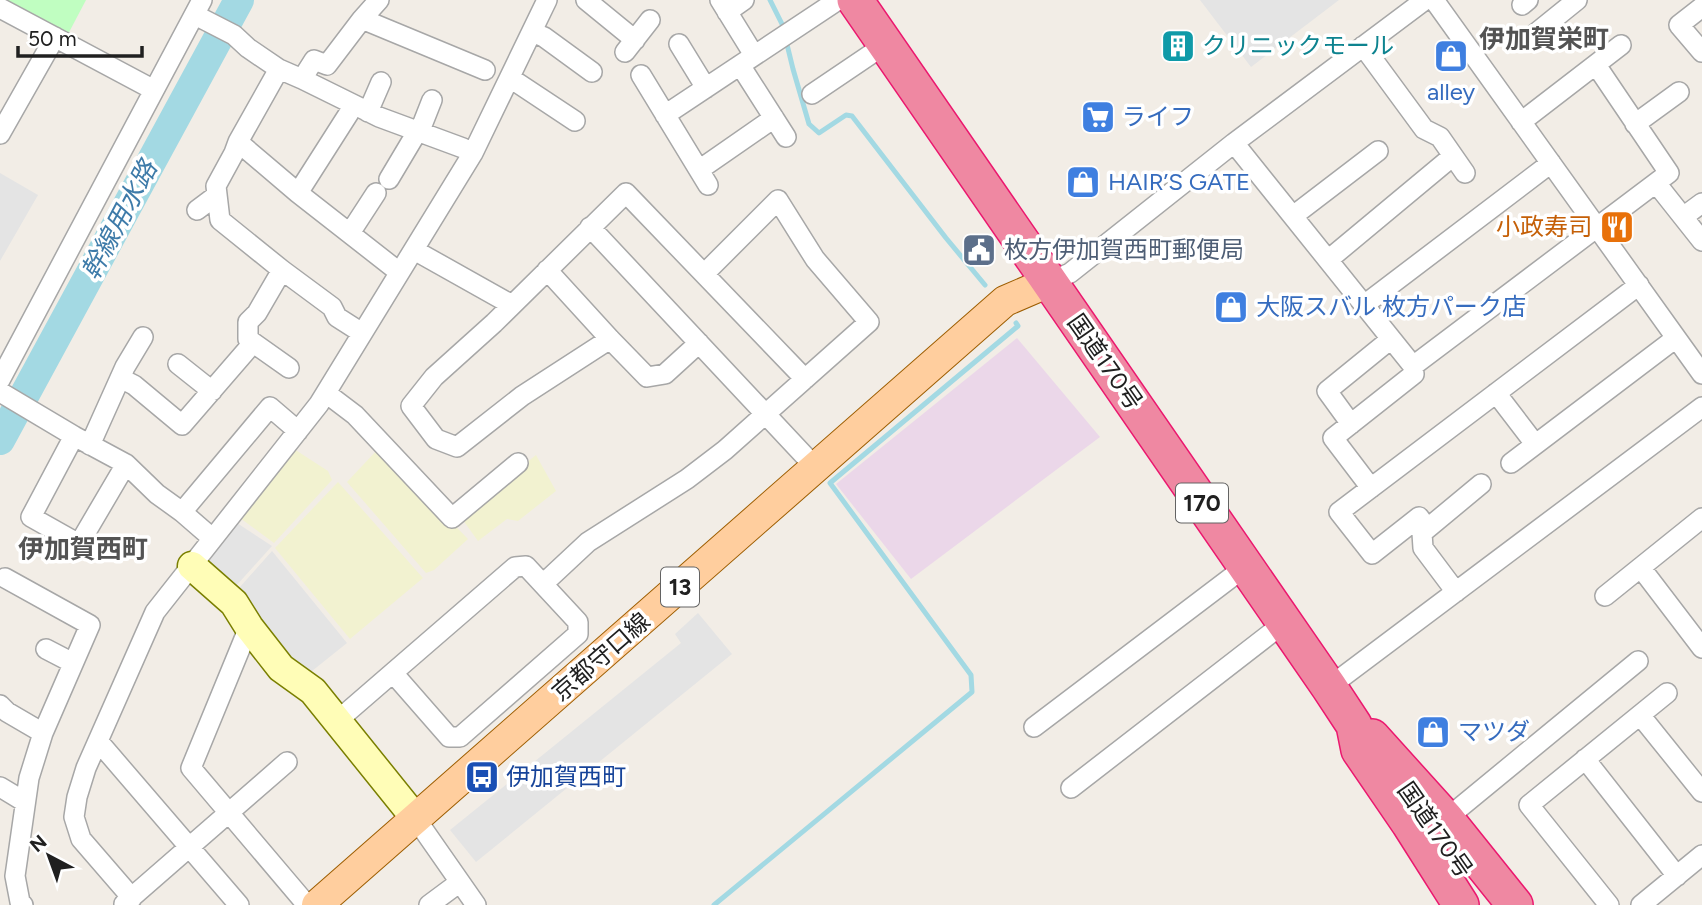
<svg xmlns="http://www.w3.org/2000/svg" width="1702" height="905" font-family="Figtree,'Noto Sans JP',sans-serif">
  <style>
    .industrial { fill: #ebd7e9 }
    .farmland { fill: #f2f2d0 }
    .park { fill: #c0fec1 }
    .parking { fill: #e4e4e4 }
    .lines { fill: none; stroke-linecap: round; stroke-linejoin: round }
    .stream { stroke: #a3d9e3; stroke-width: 5 }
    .river { stroke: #a3d9e3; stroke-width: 30 }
    .street-casing { stroke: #a7a7a7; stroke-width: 22 }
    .secondary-casing { stroke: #7a7f00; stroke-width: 31 }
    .primary-casing { stroke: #9d5d00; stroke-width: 32 }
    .highway-casing { stroke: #eb186f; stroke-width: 38 }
    .street { stroke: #fff; stroke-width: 19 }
    .secondary { stroke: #fffdb7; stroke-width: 28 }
    .primary { stroke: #ffce9e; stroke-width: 30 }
    .highway { stroke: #ef88a2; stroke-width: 35 }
    .labels { text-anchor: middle; stroke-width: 7; stroke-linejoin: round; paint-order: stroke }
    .shield { fill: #fff; stroke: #636363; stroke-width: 2 }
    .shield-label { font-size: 23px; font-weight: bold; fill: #202020 }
    .culture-label { font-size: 24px; fill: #0d838f; stroke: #fff; text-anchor: start }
    .shop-label { font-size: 24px; fill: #366cbe; stroke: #fff; text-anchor: start }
    .food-label { font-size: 24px; fill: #c56008; stroke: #fff; text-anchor: end }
    .service-label { font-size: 24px; fill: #4e5e75; stroke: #fff; text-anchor: start }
    .street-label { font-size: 24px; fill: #202020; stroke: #fff }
    .transit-label { font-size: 24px; fill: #164399; stroke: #fff; text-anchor: start }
    .neighbourhood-label { font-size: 26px; font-weight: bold; fill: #535353; stroke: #fff }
    .water-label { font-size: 26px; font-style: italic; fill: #3e7ba9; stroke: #fff }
  </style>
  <rect width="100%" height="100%" fill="#f2ede6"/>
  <path class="industrial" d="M1017 338 1100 437 911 579 836 484Z"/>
  <path class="farmland" d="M379 448 468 539 434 570 426 573 347 482Z
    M294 449 328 471 332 480 274 543 240 518Z
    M536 455 556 491 518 521 507 519 478 541 460 516Z
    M338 482 423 578 350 639 275 548Z"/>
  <path class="park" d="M0 0H86L66 38Z"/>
  <path class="parking" d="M1200 0H1339L1251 67Z
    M0 173 38 195 0 261Z
    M237 523 272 546 235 587 207 563Z
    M272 551 347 643 307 675 271 633 239 588Z
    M698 613 732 654 476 862 450 830 681 643 675 634Z"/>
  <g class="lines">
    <path class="stream" d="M770 0 782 24 793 69 809 124 819 133 846 115 852 116 946 238 985 285
      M714 905 972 692 971 675 830 483 1018 326 1016 323"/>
    <path class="river" d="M0 440 239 0"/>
    <g class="street-casing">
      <path id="street" d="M379 0 362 19 327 65 314 60 302 79 279 69 238 142 298 193 399 272
        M586 0 635 40
        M720 0 754 55
        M1434 0 1702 374
        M1522 5 1528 0
        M1702 7 1679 25 1702 52
        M0 8 154 90
        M727 12 744 0
        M195 15 234 35 248 48 279 69
        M362 19 485 70
        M532 32 544 37 592 72
        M1525 42 1577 0
        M679 44 706 88
        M1363 46 1424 129 1440 137 1465 173
        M625 52 650 20
        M740 65 786 137
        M641 75 708 185
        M510 78 575 121
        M302 79 379 117 463 148 473 153
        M812 94 886 44
        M368 112 381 82
        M665 115 838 0
        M1521 122 1621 45
        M1635 124 1679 92
        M419 133 432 100
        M0 134 55 37
        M238 142 234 153 216 186 220 220 282 270 332 307 337 317 362 333
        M1234 143 1413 366 1414 374 1333 438 1371 488
        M699 170 774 118
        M389 179 417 132
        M1656 183 1702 241
        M298 193 349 113
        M197 210 217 195
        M1293 216 1378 151
        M1683 217 1702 203
        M590 227 816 468
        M350 233 376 193
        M414 250 512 305
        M1328 260 1453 156
        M282 270 257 313 248 322V339L289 368
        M547 270 610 339 647 377 665 374 699 343
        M1049 282 1070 273 1234 143 1425 0
        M1364 305 1551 163
        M610 339 522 396 457 447 436 439 411 406 434 377 494 323 626 193 805 379
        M178 364 212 391
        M1413 366 1669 173 1596 65
        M120 378 134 385 182 425 253 343
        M0 380 202 0
        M0 392 74 436 126 464 157 494 182 512 212 538
        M326 393 355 415 452 518 518 463
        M1496 393 1535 444
        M1351 424 1327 391 1391 339
        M74 436 31 517 79 544 126 464
        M90 445 125 367 143 337
        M1511 463 1676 338
        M182 512 270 407 298 431
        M1427 528 1419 517 1372 554 1339 512 1639 285
        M1641 568 1702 648
        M5 578 90 625 43 733 29 778 15 876 20 902 23 905
        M543 584 588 542 687 479 725 450 869 322 815 259 778 200 704 274
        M1456 592 1423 548 1422 533 1481 484
        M1605 596 1702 518
        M249 627 191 768 307 905
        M46 649 73 663
        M1329 687 1702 407
        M0 705 7 712 43 733
        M1640 715 1702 792
        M337 721 515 567 526 566 578 622V634L460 737H449L393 673
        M1034 727 1245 567
        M98 741 239 905
        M1585 759 1677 876
        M0 787 25 802
        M1071 788 1284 623
        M416 819 476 905
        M1446 819 1638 661
        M132 898 81 839 74 817 77 797 86 768 155 612 319 404 473 153 547 0
        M124 904 287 762
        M429 905 460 882
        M1609 905 1529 805 1667 693
        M1641 905 1702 855"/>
    </g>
    <g class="secondary-casing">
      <path id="secondary" d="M192 566 234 603 249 627 281 668 313 691 416 819"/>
    </g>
    <g class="primary-casing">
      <path id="primary" d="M317 905 1005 301 1049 282"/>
    </g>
    <g class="highway-casing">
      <path id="highway" d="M855 0 1329 687 1354 725 1359 750 1409 823 1461 905
        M1372 737 1446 819 1515 905"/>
    </g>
    <use href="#street" class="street"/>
    <use href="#secondary" class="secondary"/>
    <use href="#primary" class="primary"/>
    <use href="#highway" class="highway"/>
  </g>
  <defs>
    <g id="building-square" transform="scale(1.75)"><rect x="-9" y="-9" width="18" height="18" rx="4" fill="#0f9aa8" stroke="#fff"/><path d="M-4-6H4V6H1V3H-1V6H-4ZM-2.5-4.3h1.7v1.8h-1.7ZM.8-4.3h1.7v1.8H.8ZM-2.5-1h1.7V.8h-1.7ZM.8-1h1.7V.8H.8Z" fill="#fff"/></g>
    <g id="shop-square" transform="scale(1.75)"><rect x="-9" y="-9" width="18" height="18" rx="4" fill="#3f7fe0" stroke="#fff"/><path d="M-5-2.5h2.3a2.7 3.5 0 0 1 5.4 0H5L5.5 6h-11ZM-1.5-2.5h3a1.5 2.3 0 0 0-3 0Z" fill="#fff"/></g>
    <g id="supermarket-square" transform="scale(1.75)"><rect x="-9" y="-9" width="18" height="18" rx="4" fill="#3f7fe0" stroke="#fff"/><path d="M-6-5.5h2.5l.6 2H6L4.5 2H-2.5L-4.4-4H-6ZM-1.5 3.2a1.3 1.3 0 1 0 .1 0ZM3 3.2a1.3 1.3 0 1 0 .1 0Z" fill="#fff"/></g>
    <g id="restaurant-square" transform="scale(1.75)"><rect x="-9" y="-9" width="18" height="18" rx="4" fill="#e8710a" stroke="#fff"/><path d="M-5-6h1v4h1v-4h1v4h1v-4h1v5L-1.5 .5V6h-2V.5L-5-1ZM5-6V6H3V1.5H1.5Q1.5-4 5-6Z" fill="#fff"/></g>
    <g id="civic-square" transform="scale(1.75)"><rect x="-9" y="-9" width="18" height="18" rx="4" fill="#5c6f8a" stroke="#fff"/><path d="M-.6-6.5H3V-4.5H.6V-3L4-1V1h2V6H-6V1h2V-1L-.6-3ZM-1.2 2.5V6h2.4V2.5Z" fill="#fff"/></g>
    <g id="bus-square" transform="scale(1.75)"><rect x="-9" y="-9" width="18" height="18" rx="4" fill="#1a4fb4" stroke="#fff"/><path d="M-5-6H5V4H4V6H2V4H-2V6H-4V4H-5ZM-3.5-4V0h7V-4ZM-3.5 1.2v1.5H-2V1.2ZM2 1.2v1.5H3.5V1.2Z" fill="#fff"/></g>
  </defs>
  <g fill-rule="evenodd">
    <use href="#building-square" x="1178" y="46"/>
    <use href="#shop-square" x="1451" y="56"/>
    <use href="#supermarket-square" x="1098" y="117"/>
    <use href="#shop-square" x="1083" y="182"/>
    <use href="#restaurant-square" x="1617" y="227"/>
    <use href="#civic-square" x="979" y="250"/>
    <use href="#shop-square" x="1231" y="307"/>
    <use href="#shop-square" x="1433" y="732"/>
    <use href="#bus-square" x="482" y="777"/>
  </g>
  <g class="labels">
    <g class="shield">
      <rect x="1176" y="483.5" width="52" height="39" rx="5"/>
      <rect x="661" y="567.5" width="38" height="39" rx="5"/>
    </g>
    <g class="shield-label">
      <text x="1202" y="511">170</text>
      <text x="680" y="595">13</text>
    </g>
    <g class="culture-label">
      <text x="1202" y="54">クリニックモール</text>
    </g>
    <g class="shop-label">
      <text x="1451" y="100" text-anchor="middle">alley</text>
      <text x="1122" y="125">ライフ</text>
      <text x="1108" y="190">HAIR’S GATE</text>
      <text x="1256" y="315">大阪スバル 枚方パーク店</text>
      <text x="1458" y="740">マツダ</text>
    </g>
    <g class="food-label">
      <text x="1592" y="235">小政寿司</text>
    </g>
    <g class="service-label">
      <text x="1004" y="258">枚方伊加賀西町郵便局</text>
    </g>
    <g class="street-label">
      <text transform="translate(1105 362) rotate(55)" y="8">国道170号</text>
      <text transform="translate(601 657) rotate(-41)" y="8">京都守口線</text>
      <text transform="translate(1435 830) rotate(55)" y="8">国道170号</text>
    </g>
    <g class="transit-label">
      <text x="506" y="785">伊加賀西町</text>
    </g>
    <g class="neighbourhood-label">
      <text x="1544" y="48">伊加賀栄町</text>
      <text x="83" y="558">伊加賀西町</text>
    </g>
    <g class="water-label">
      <text transform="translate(119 220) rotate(-62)" y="9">幹線用水路</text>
    </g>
  </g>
  <g transform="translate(49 856) rotate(319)" stroke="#ffffff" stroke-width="5" paint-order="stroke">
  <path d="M0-5L12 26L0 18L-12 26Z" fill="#202020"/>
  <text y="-10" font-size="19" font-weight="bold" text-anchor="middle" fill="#202020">N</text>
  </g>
  <path d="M18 46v10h124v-10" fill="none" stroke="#202020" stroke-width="3.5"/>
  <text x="28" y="46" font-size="21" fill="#202020" stroke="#ffffff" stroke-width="5" paint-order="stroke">50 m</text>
</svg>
